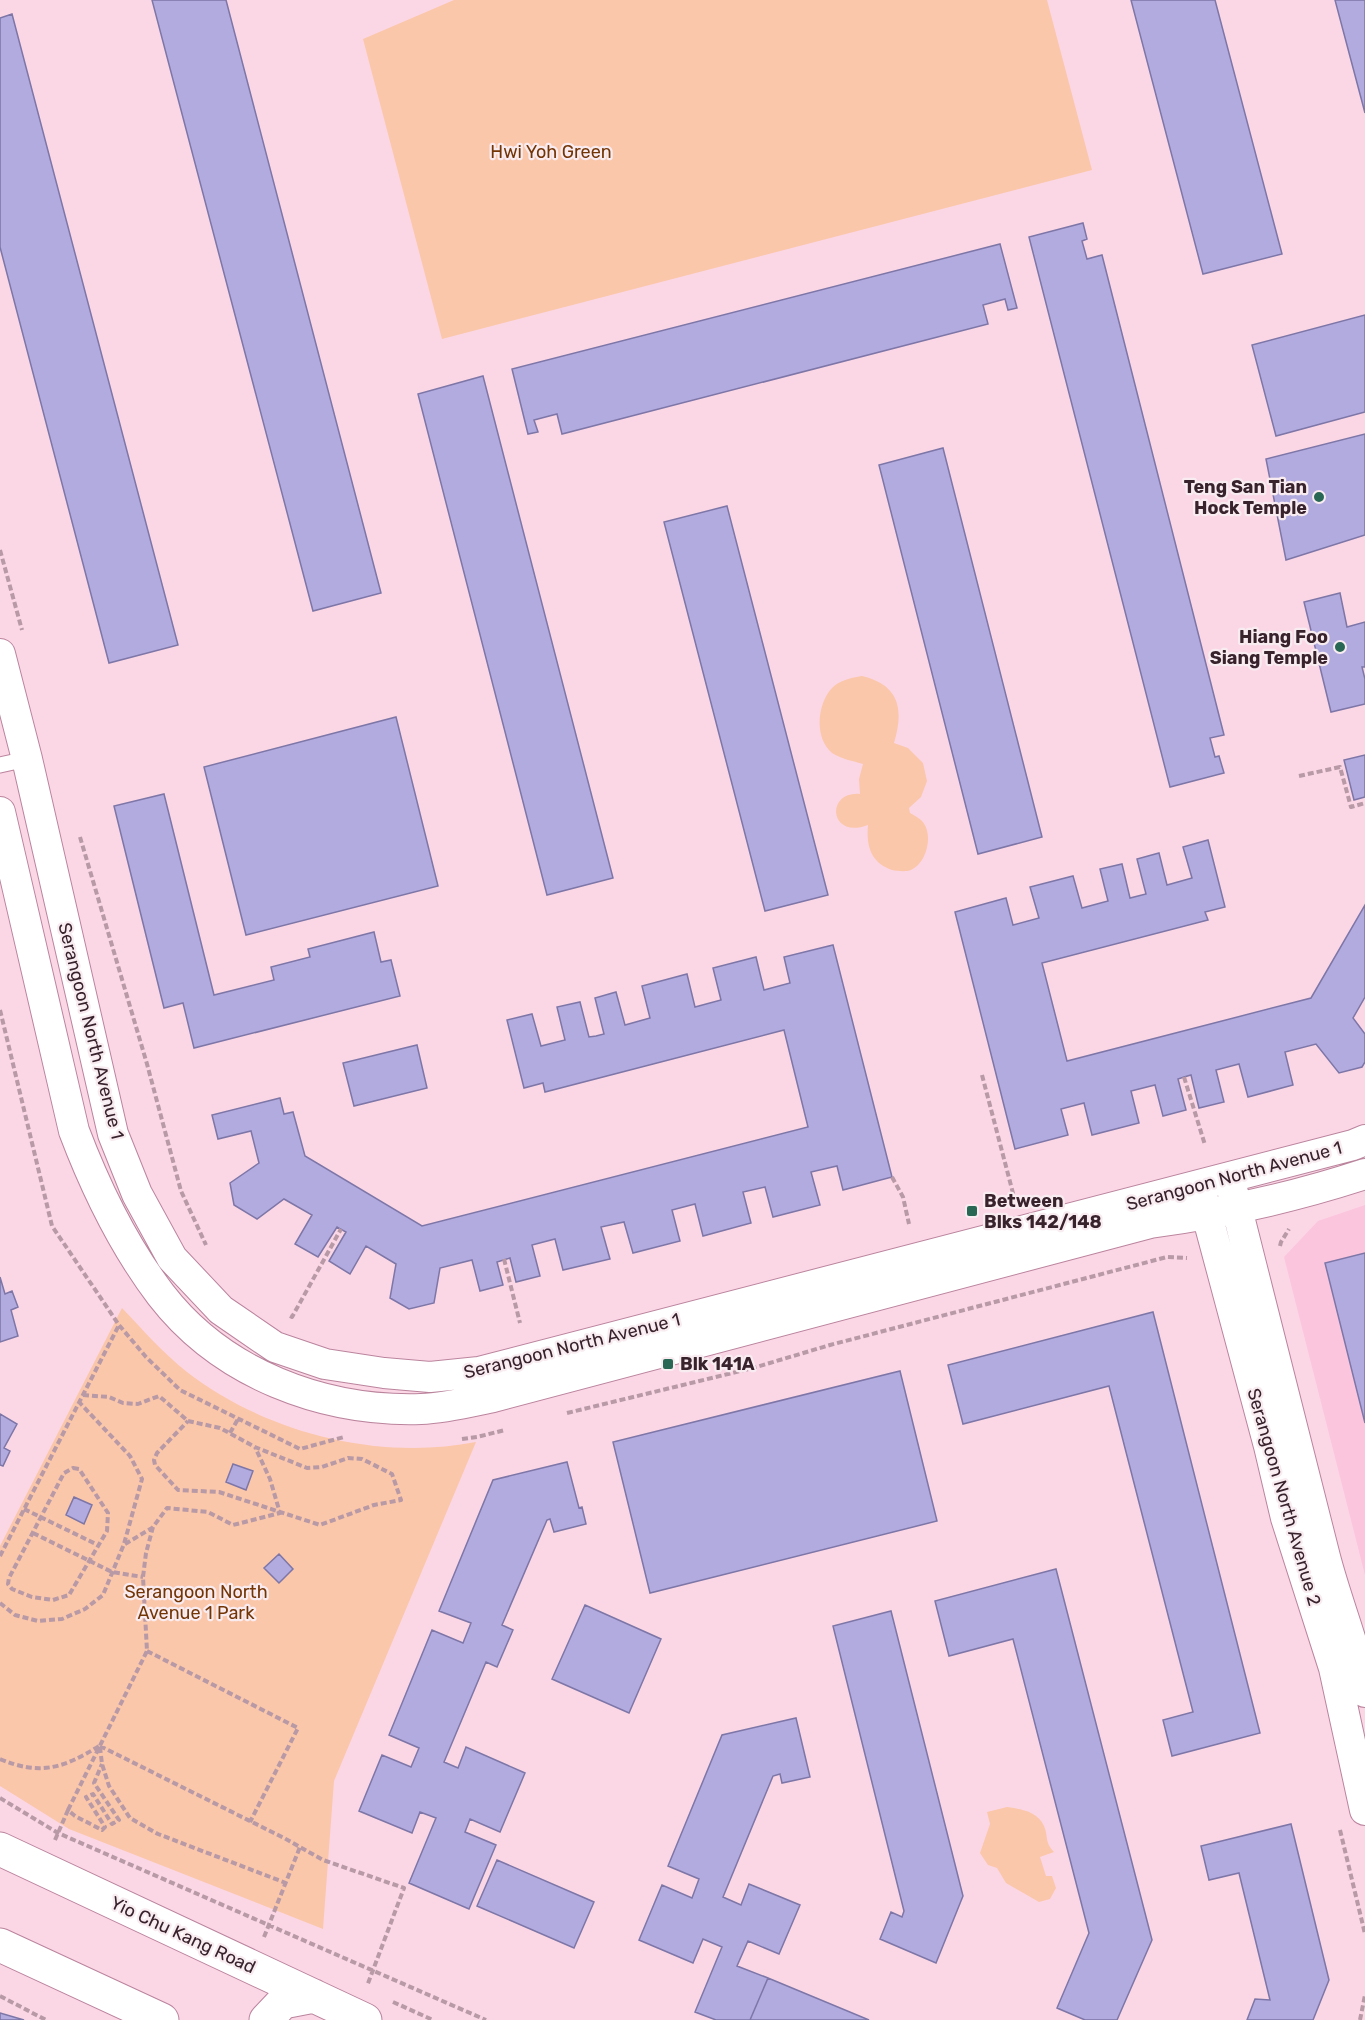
<svg xmlns="http://www.w3.org/2000/svg" width="1365" height="2020" font-family="Rubik,sans-serif">
  <style>
    .built { fill: #fbc5dd }
    .green { fill: #fbc7aa }
    .building { fill: #b2abdf; stroke: #7d76a7; stroke-width: 1.5 }
    .lines { fill: none; stroke-linecap: round; stroke-linejoin: round }
    .lane-casing { stroke: #bb849d; stroke-width: 17 }
    .street-casing { stroke: #bb849d; stroke-width: 32 }
    .primary-casing { stroke: #bb849d; stroke-width: 35 }
    .path { stroke: #b899a6; stroke-width: 4; stroke-dasharray: 6 3; stroke-linecap: butt }
    .lane { stroke: #fff; stroke-width: 15 }
    .street { stroke: #fff; stroke-width: 30 }
    .primary { stroke: #fff; stroke-width: 33 }
    .poi-dot { fill: #286754; stroke: #f8ecf1; stroke-width: 2 }
    .labels { text-anchor: middle; stroke-width: 4.5; stroke-linejoin: round; paint-order: stroke }
    .park-label { font-size: 18px; fill: #743505; stroke: #f8ecf1 }
    .poi-label { font-size: 18px; font-weight: bold; fill: #38222c; stroke: #f8ecf1; text-anchor: end }
    .street-label { font-size: 18px; fill: #38222c; stroke: #f8ecf1 }
  </style>
  <rect width="100%" height="100%" fill="#fbd7e6"/>
  <path class="built" d="M1365 1205V1575L1284 1257 1318 1221Z"/>
  <path class="green" d="M454 0H1047L1092 170 442 339 363 39Z
    M862 676C900 685 904 710 894 743L908 748 923 763 927 781 921 797 909 808 910 813C914 815 919 818 922 821 934 834 927 863 911 870 906 872 897 871 892 870 871 863 866 846 868 825 829 840 825 791 860 794L859 779 863 764C853 761 841 759 832 753 814 738 817 704 832 688 840 680 851 678 862 676Z
    M122 1308C143 1330 163 1353 187 1372 266 1433 378 1461 476 1442L334 1781 323 1929 69 1829 0 1786V1546Z
    M1007 1807C1020 1809 1038 1811 1044 1826 1049 1838 1044 1841 1054 1852L1040 1857 1046 1876H1052L1056 1888 1050 1899 1039 1902 1006 1883 997 1868 988 1865 980 1853 990 1824 987 1812Z"/>
  <path class="building" d="M152 0H226L381 593 313 611Z
    M1131 0H1215L1282 254 1203 274Z
    M1335 0H1365V113Z
    M12 14 178 645 109 663 0 247V18Z
    M1083 223 1087 239 1082 241 1087 259 1102 255 1224 735 1210 738 1215 757 1219 756 1224 773 1170 787 1029 237Z
    M1000 244 1017 308 1008 310 1005 299 983 305 988 324 562 434 557 414 534 420 538 432 528 434 512 369Z
    M1365 315V412L1276 436 1252 345Z
    M483 376 613 878 547 895 418 394Z
    M1365 434V535L1286 560 1266 459Z
    M943 448 1042 837 978 854 879 465Z
    M727 506 828 895 765 911 664 522Z
    M1340 593 1347 627 1365 622V667H1362L1365 679V704L1331 712 1304 602Z
    M396 717 438 886 246 935 204 767Z
    M1365 755V797L1354 800 1344 760Z
    M164 794 214 995 274 980 271 967 310 957 308 949 374 932 381 962 391 960 400 996 194 1048 183 1003 164 1008 114 806Z
    M1208 840 1225 907 1205 912 1208 920 1042 963 1067 1061 1311 998 1365 905V997L1353 1018 1365 1034V1062L1362 1067 1339 1073 1316 1044 1285 1052 1293 1085 1248 1097 1239 1064 1216 1070 1224 1102 1199 1108 1191 1075 1184 1077 1178 1079 1186 1110 1163 1116 1155 1085 1131 1091 1139 1123 1092 1135 1084 1103 1061 1109 1068 1135 1015 1149 955 912 1006 898 1013 925 1039 918 1030 887 1073 876 1082 908 1108 901 1100 869 1122 864 1130 898 1146 894 1137 859 1159 853 1167 885 1192 878 1183 847Z
    M833 945 892 1177 843 1190 837 1166 811 1172 820 1205 773 1217 765 1187 743 1192 751 1223 703 1236 695 1204 672 1210 680 1241 633 1253 624 1222 601 1227 610 1259 563 1270 555 1239 532 1245 540 1276 516 1282 510 1258 497 1262 503 1285 480 1291 472 1260 440 1268 434 1303 409 1309 390 1298 396 1264 366 1246 350 1274 329 1261 346 1232 337 1227 318 1257 295 1244 312 1215 284 1199 257 1219 234 1205 230 1183 259 1163 251 1131 218 1139 212 1115 280 1098 284 1114 293 1112 305 1156 422 1226 808 1127 784 1030 545 1092 543 1083 524 1088 507 1020 532 1014 541 1046 565 1040 557 1007 580 1002 589 1037 596 1036 604 1034 595 998 616 992 625 1025 650 1018 642 986 687 974 695 1007 721 1000 713 968 756 957 764 990 790 983 784 957Z
    M417 1045 427 1088 354 1106 343 1063Z
    M1365 1253V1423L1325 1263Z
    M0 1277 5 1294 12 1291 18 1307 11 1310 18 1336 0 1342Z
    M1153 1312 1260 1733 1172 1756 1163 1720 1193 1712 1109 1386 963 1424 948 1365Z
    M900 1371 937 1521 650 1593 613 1442Z
    M0 1414 17 1424 4 1448 10 1451 3 1466 0 1465Z
    M567 1462 579 1508 582 1507 586 1524 554 1532 550 1519 547 1520 502 1625 513 1630 497 1667 486 1662 444 1762 458 1768 466 1747 525 1773 500 1832 470 1819 465 1832 496 1845 469 1909 409 1883 436 1818 420 1812 412 1833 359 1811 382 1755 411 1767 419 1748 389 1735 432 1630 463 1643 471 1623 439 1611 493 1480Z
    M233 1464 253 1471 246 1490 226 1482Z
    M74 1497 92 1505 84 1524 66 1515Z
    M279 1554 293 1569 279 1583 264 1568Z
    M1056 1569 1152 1940 1117 2020H1085L1057 2008 1089 1933 1013 1639 949 1656 935 1601Z
    M585 1605 661 1639 629 1713 552 1679Z
    M891 1611 963 1896 936 1963 880 1939 891 1912 902 1917 904 1911 833 1626Z
    M796 1718 810 1777 782 1783 780 1774 773 1776 723 1897 741 1905 749 1884 800 1905 779 1954 748 1941 737 1966 768 1978 750 2020H716L695 2012 722 1947 703 1939 693 1963 639 1940 662 1885 692 1898 699 1879 668 1866 722 1735Z
    M1291 1824 1329 1980 1313 2020H1247L1255 1999 1270 2000 1239 1873 1209 1880 1201 1846Z
    M497 1860 594 1902 574 1948 477 1906Z
    M768 1978 869 2020H750Z
    M0 2013 24 2020H0Z"/>
  <g class="lines">
    <g class="lane-casing">
      <path id="lane" d="M0 765 27 759"/>
    </g>
    <g class="street-casing">
      <path id="street" d="M0 654 27 759 113 1134 137 1194 172 1258 221 1310 275 1347 325 1364 384 1373 430 1377 479 1372 1353 1145 1365 1140
        M0 812 74 1131C96 1189 123 1245 161 1295 222 1374 323 1412 421 1409 445 1408 469 1402 493 1397L1150 1223C1223 1213 1295 1197 1365 1174
        M1232 1189 1325 1557C1337 1603 1355 1646 1365 1692
        M1202 1196 1269 1446 1286 1518 1334 1668 1365 1810"/>
    </g>
    <g class="primary-casing">
      <path id="primary" d="M0 1849 365 2020
        M0 1945 162 2020
        M266 2020 283 2002 314 1996"/>
    </g>
    <path class="path" d="M0 550 22 630
      M1299 776 1340 767 1351 807 1365 803
      M80 837 147 1064 181 1191 206 1245
      M0 1010 52 1226 119 1325 146 1357 180 1390 300 1449 344 1437
      M982 1075 1014 1197
      M1184 1077 1205 1145
      M892 1177 903 1197 909 1224
      M1280 1246 1281 1242 1289 1229
      M504 1259 520 1323
      M290 1316 292 1317 341 1229
      M83 1395 109 1397 123 1403 138 1404 159 1396 188 1421 220 1428 255 1447 307 1468 322 1467 348 1458 362 1459 392 1474 401 1500 374 1505 320 1525 219 1492 178 1490 155 1465 154 1460 157 1453 188 1421
      M567 1413 753 1368 830 1345 1167 1257 1187 1258
      M230 1433 238 1419
      M462 1439 477 1437 505 1430
      M73 1468 79 1469 108 1513 107 1531 69 1595 53 1600 32 1597 12 1589 8 1584 9 1578 64 1473Z
      M24 1509 98 1545
      M33 1533 112 1572 143 1577
      M125 1544 152 1528
      M0 1556 119 1325
      M0 1603 15 1615 38 1621 62 1619 85 1609 103 1595 124 1544 142 1479 130 1456 79 1402
      M147 1651 298 1728 250 1822
      M100 1746 284 1838 323 1860 404 1888 367 1986
      M100 1747 102 1764 109 1786 130 1818 158 1834 286 1883
      M0 1759C40 1776 64 1768 99 1746
      M0 1798 58 1833 486 2020
      M68 1810 147 1651 143 1577 146 1553 153 1527 167 1508 208 1512 233 1525 280 1513 270 1479 255 1447
      M1340 1830 1365 1934
      M55 1840 68 1810 75 1816 102 1830 105 1827 86 1797 93 1794 112 1824 119 1820 94 1783 102 1764
      M264 1937 300 1847
      M0 1996 46 2020
      M393 2002 433 2020
      M1360 2020 1365 1995"/>
    <use href="#lane" class="lane"/>
    <use href="#street" class="street"/>
    <use href="#primary" class="primary"/>
  </g>
  <g class="poi-dot">
    <circle cx="1319" cy="497" r="6"/>
    <circle cx="1340" cy="647" r="6"/>
    <rect x="966" y="1205" width="12" height="12" rx="3"/>
    <rect x="662" y="1358" width="12" height="12" rx="3"/>
  </g>
  <g class="labels">
    <g class="park-label">
      <text x="551" y="158">Hwi Yoh Green</text>
      <text x="196" y="1598">Serangoon North<tspan x="196" dy="21">Avenue 1 Park</tspan></text>
    </g>
    <g class="poi-label">
      <text x="1307" y="493">Teng San Tian<tspan x="1307" dy="21">Hock Temple</tspan></text>
      <text x="1328" y="643">Hiang Foo<tspan x="1328" dy="21">Siang Temple</tspan></text>
      <text x="984" y="1207" text-anchor="start">Between<tspan x="984" dy="21">Blks 142/148</tspan></text>
      <text x="680" y="1370" text-anchor="start">Blk 141A</text>
    </g>
    <g class="street-label">
      <text transform="translate(91 1031) rotate(76)" y="6">Serangoon North Avenue 1</text>
      <text transform="translate(1234 1176) rotate(-15)" y="6">Serangoon North Avenue 1</text>
      <text transform="translate(572 1346) rotate(-14)" y="6">Serangoon North Avenue 1</text>
      <text transform="translate(1284 1497) rotate(74)" y="6">Serangoon North Avenue 2</text>
      <text transform="translate(183 1935) rotate(25)" y="6">Yio Chu Kang Road</text>
    </g>
  </g>
</svg>
